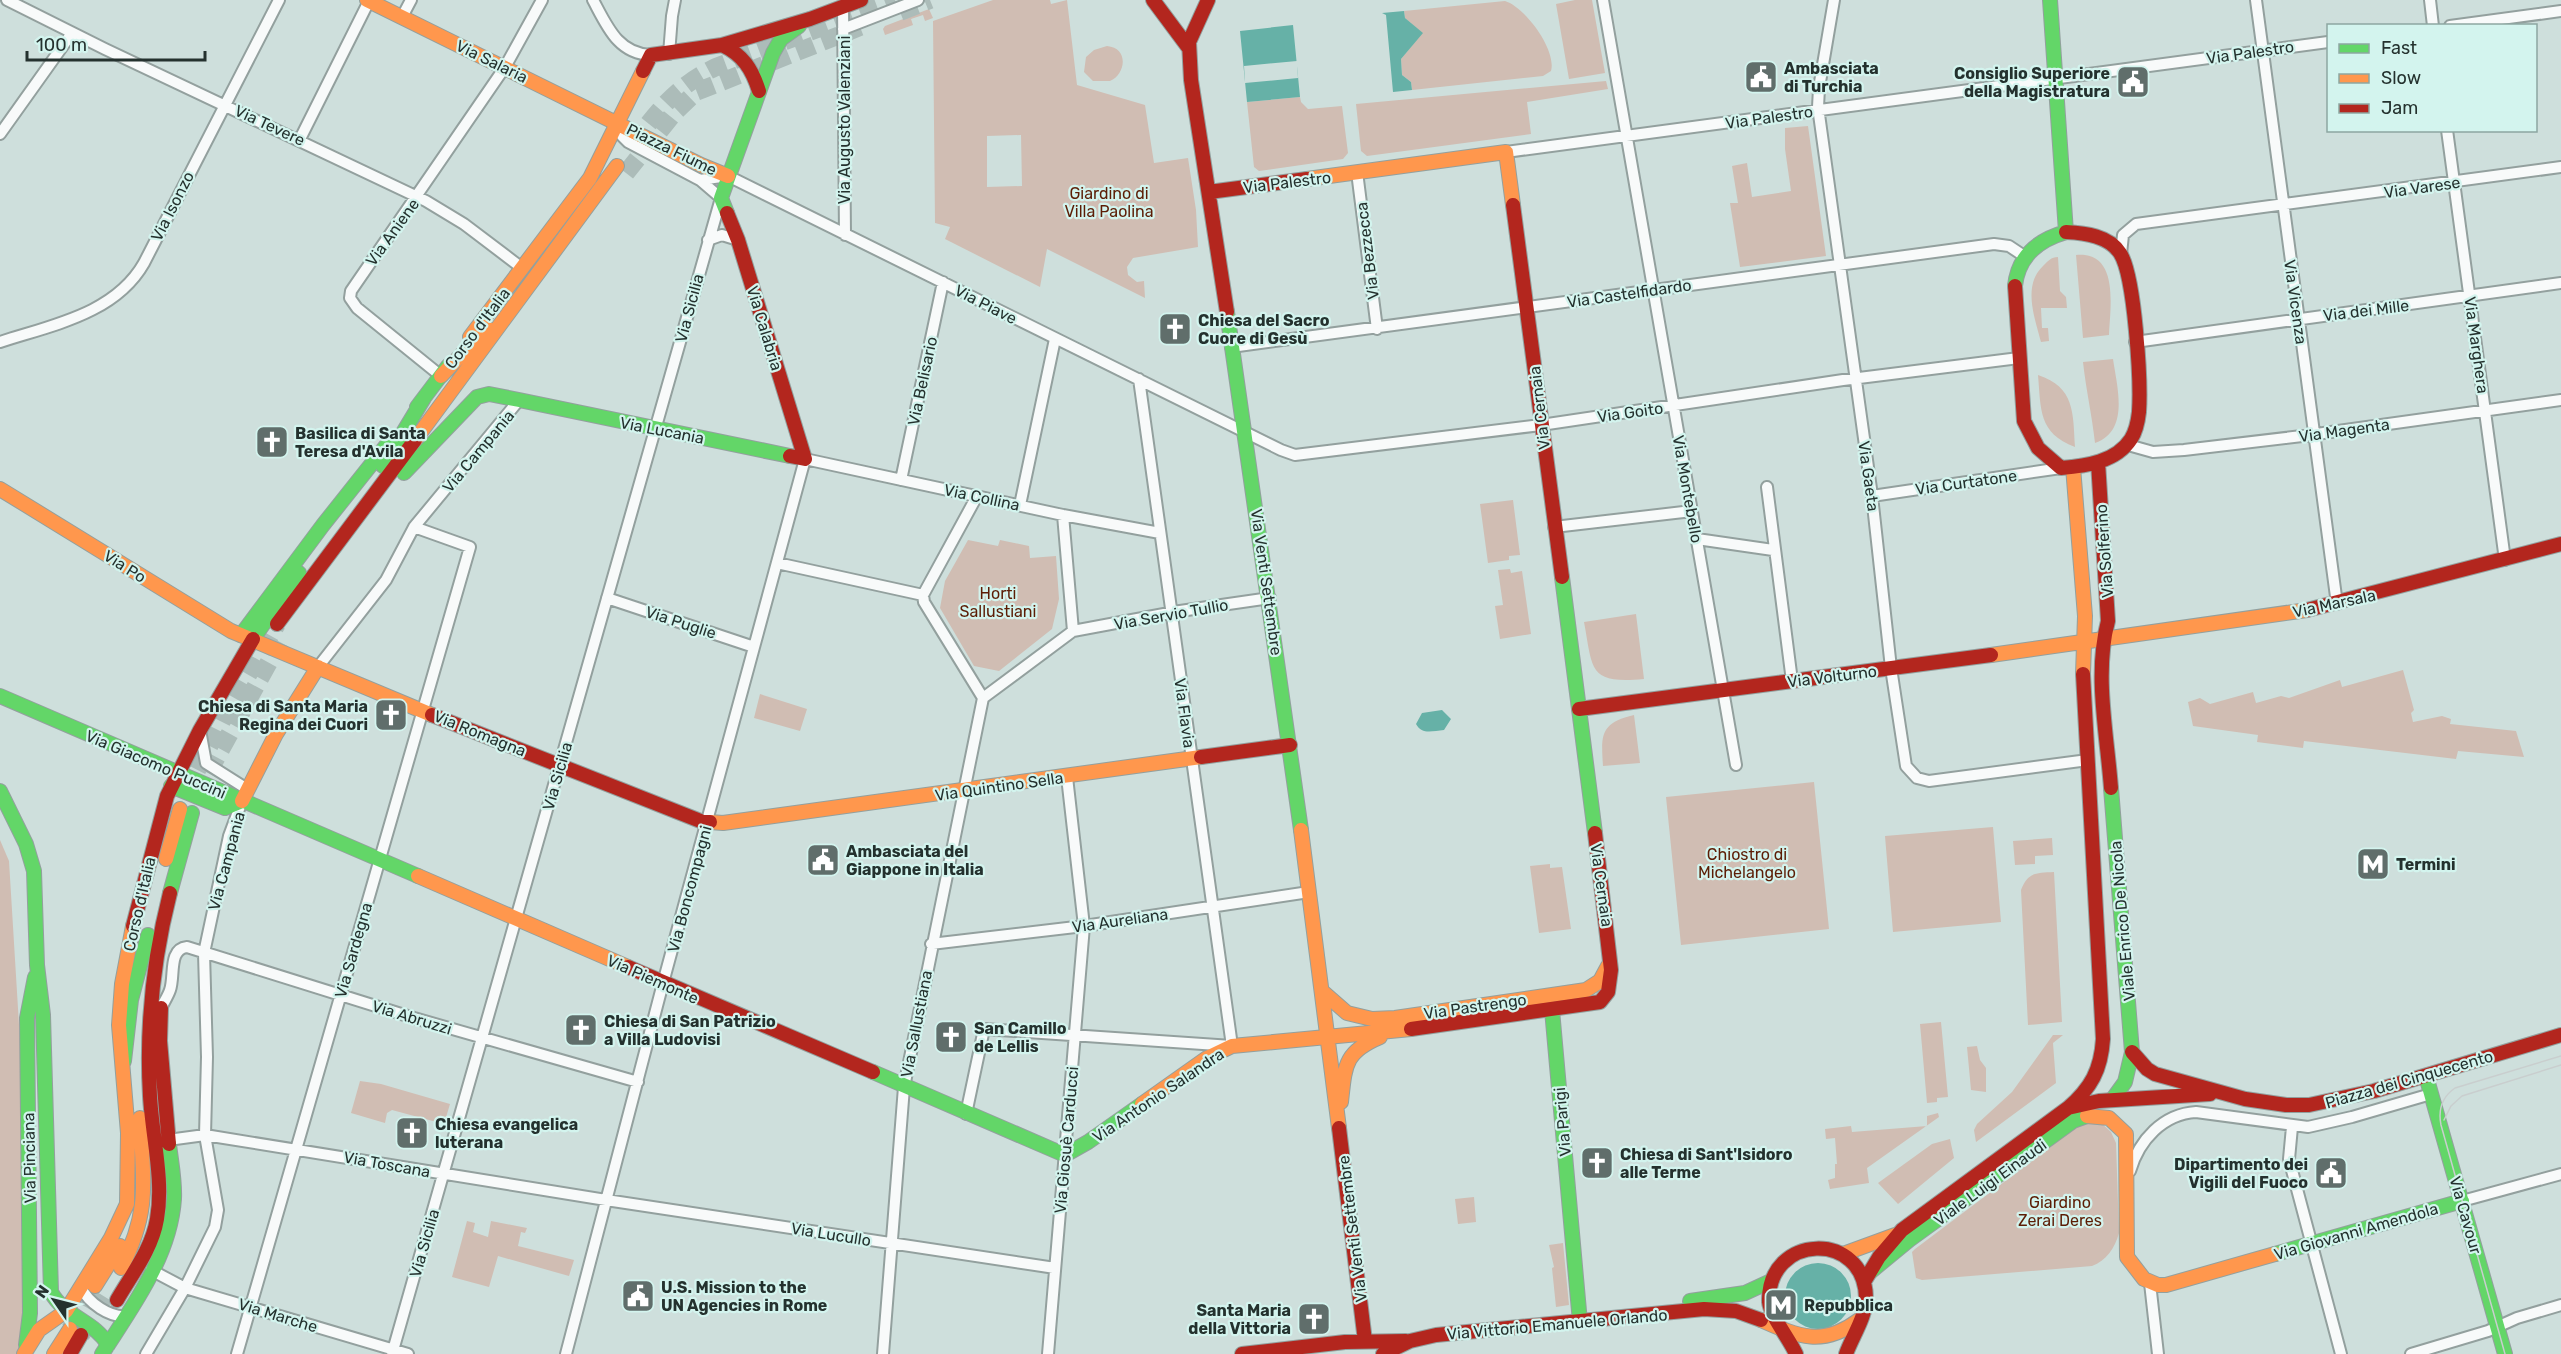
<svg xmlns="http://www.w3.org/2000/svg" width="2561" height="1354" font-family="Rubik,sans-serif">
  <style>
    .green { fill: #d0bdb3; fill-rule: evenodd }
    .water { fill: #66b1a7 }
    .pier { fill: #cedfdc }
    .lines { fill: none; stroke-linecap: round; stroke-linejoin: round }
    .primary-tunnel { stroke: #acbcb9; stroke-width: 18; stroke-dasharray: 18 9; stroke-linecap: butt }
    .street-casing { stroke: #93a09e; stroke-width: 14 }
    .fast-casing { stroke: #93a09e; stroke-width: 16 }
    .slow-casing { stroke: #93a09e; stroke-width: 16 }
    .jam-casing { stroke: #93a09e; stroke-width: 16 }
    .street { stroke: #f8fafa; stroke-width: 10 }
    .fast { stroke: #63d668; stroke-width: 14 }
    .slow { stroke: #ff974d; stroke-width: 14 }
    .jam { stroke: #b3261e; stroke-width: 14 }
    .tram { stroke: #c9cece; stroke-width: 1.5 }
    .labels { text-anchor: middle; stroke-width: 4.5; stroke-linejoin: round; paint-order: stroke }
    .street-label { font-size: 16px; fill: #24312e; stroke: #d3f4ee }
    .poi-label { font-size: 16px; font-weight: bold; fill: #24312e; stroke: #d3f4ee; text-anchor: start }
    .park-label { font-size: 16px; fill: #5c1d05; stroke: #d3f4ee }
  </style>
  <rect width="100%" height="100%" fill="#cedfdc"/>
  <path class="green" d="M993 0H1050L1051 4 1067 0 1077 85 1145 105 1154 163 1188 158 1196 210 1198 247 1133 258 1127 267 1128 275 1137 282 1144 281 1145 298 1047 249 1040 287 945 239 950 227 935 223 933 21ZM1021 135 1022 186 987 187V136Z
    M1575 0H1592L1605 73 1569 79 1556 4Z
    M1505 1C1525 7 1557 50 1551 71L1543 76 1412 90 1411 82 1402 75 1401 59 1422 33 1405 18 1404 11Z
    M929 9 933 18 925 21 923 15 911 19 913 25 885 35 883 29 885 26Z
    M1107 46C1129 48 1126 74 1110 81H1093L1084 72 1086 57 1094 50Z
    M1606 81 1608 89 1527 102 1531 134 1367 156 1361 151 1356 104Z
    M1300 97 1301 102 1308 109 1342 106 1348 153 1343 159 1259 171 1254 167 1247 102Z
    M1808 126 1826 256 1740 267 1730 203H1738L1732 166 1747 163 1752 197 1791 191 1785 149V128Z
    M2076 255C2120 251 2110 308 2109 335L2083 338Z
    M2058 257 2060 291 2066 297 2067 308H2041L2042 328H2048L2049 341 2041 342C2035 318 2022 286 2043 266 2048 261 2051 257 2058 257Z
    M2113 359C2117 387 2130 431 2095 443 2092 415 2086 390 2083 362Z
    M2038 375C2075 387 2073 413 2075 447 2038 433 2041 409 2038 375Z
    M1513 500 1520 555 1509 556V560L1488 563 1480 504Z
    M968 540 998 546 1000 540 1029 546 1030 558 1056 556 1059 599 1052 629 999 671 974 666 940 608 945 581Z
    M1510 569 1511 573 1522 571 1531 634 1500 639 1495 606 1503 605 1498 570Z
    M1636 614 1644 679C1588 684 1593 670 1584 622Z
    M2403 670 2414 710 2411 713 2413 722 2442 716 2451 719 2450 724 2516 731 2524 757 2458 751 2456 759 2304 741 2303 748 2257 742 2258 735 2193 726 2188 702 2200 698 2210 704 2253 692 2256 703 2281 696 2289 698 2340 680 2342 687Z
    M760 694 807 709 800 731 754 718Z
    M1634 715 1640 763 1603 766C1601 735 1600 723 1634 715Z
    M1814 782 1829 929 1681 945 1666 797Z
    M1993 827 2001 922 1893 932 1885 836Z
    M2052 838 2053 855 2035 856V864L2015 865 2013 841Z
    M0 840 9 861 30 1205 25 1338 16 1354H0Z
    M1550 864V868L1562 867 1571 929 1539 933 1530 866Z
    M2054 872 2062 1022 2028 1025 2021 890C2028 872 2036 873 2054 872Z
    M1941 1022 1948 1097 1937 1098V1102L1927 1103 1920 1024Z
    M2053 1035H2063L2053 1043 2056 1083 1976 1142 1974 1130 1977 1124 2012 1092Z
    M1977 1046 1980 1060 1986 1068V1092L1971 1090 1967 1047Z
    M360 1081 381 1084 450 1104 444 1124 392 1110 387 1113 385 1123 351 1113Z
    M1938 1113 1939 1117 1867 1168 1869 1183 1830 1189 1828 1180 1835 1178V1164H1837L1835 1138 1826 1139 1825 1129 1851 1126 1852 1132 1927 1126V1116Z
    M2100 1122 2111 1132 2116 1143 2119 1233C2115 1248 2106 1261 2092 1266L1922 1280 1916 1278 1912 1252 1915 1249 2081 1124Z
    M1950 1139 1954 1158 1898 1204 1878 1183 1932 1144Z
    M1474 1197 1476 1222 1458 1224 1455 1199Z
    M467 1221 475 1223 473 1232 488 1237 491 1221 527 1228 525 1233 521 1232 518 1246 574 1260 569 1276 498 1256 489 1287 452 1277Z
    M1563 1243 1569 1305 1556 1307 1552 1268 1554 1267 1549 1245Z"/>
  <path class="water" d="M1404 11 1405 18 1423 33 1401 59 1402 75 1411 82 1412 90 1393 92 1386 15 1382 13Z
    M1293 25 1300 97 1247 102 1240 31Z
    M1442 710 1451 719 1444 730C1432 731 1422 735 1416 724L1422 713Z
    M1785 1296a33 33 0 1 1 66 0a33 33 0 1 1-66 0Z"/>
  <path class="pier" d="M1297 61 1298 78 1245 83 1244 66Z"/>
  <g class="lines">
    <path class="primary-tunnel" d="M900 12 930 0
      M632 145C658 111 676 86 716 67L895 0
      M626 173 674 113 696 92 860 27
      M208 773 280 642
      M185 794 223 719 277 624
      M70 1329 95 1286
      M81 1335 107 1292"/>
    <g class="street-casing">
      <path id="street" d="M7 0 105 49 426 201 464 224 522 268
        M593 0C607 26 618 54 651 55
        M1603 0 1736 765
        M1834 0 1819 88 1818 107 1872 496 1891 668 1906 766 1917 778 1929 781 2088 760
        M2256 0 2337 604
        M2430 0 2433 26
        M843 6 845 235
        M402 17 411 0
        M2450 26 2561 11
        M843 29 918 0
        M669 54 672 16 675 0
        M2447 130 2505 560
        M0 134 72 33
        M300 139 369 1
        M1506 152 2328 42
        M1357 172 1377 329
        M700 180 728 176 1281 450 1295 455 1541 425 1843 380 2019 358
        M708 240 722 235 738 240
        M2121 254 2123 235 2136 224 2561 167
        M0 342C52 325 115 314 144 263L279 0
        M2135 342 2561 283
        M1231 347 1994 244 2009 246 2024 256
        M441 376 357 308 350 298 351 291 505 67 542 0
        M2128 445 2153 452 2184 450 2302 436 2561 400
        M901 480 943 282
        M1767 487 1792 681
        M977 496 923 595 924 602 983 698 1073 631 1063 515
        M1872 496 2061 468
        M1020 505 1055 339
        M1554 527 1692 511
        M1697 539 1773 550
        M777 563 923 595
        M607 598 754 647
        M1073 631 1180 611 1270 598
        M318 667 386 580 414 527 519 400
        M200 730 206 763 247 789
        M931 944 1084 926 1309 892
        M161 1008C164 1002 168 996 170 990 175 976 168 949 187 947L414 1018 638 1082
        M966 1114 984 1029 1232 1046 1139 379
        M2292 1127 2289 1159 2341 1354
        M168 1140 205 1135 606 1200 1055 1268
        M2130 1171C2139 1140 2163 1114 2196 1112L2308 1127 2352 1117 2431 1094
        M2462 1201 2561 1174
        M151 1270 185 1288 408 1354
        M2150 1283 2158 1354
        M81 1287C88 1303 110 1318 127 1316
        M146 1354 185 1288 215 1227 218 1210 205 1135 207 1057 204 953 229 836 242 801
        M237 1354 470 547 414 527
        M392 1354 721 198 700 180 628 142 622 136 617 123
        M566 1354 663 983 805 459 1063 515 1160 533
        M883 1354 904 1087 983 698
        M1048 1354 1084 926 1067 777
        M2411 1354 2488 1331 2517 1318 2561 1305"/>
    </g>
    <g class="fast-casing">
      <path id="fast" d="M2050 0 2066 232
        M727 213 721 198 773 53 781 39 799 26
        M2015 286C2018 256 2038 240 2066 232
        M1227 312 1301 830
        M519 400 790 456
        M417 407 448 366
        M383 466 424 398
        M404 473 477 397 489 394 519 400
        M1562 577 1595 833
        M241 635 323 525 393 437
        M253 639 299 573
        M0 696 418 876
        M171 786 225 808 242 801
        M2111 788 2132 1052 2125 1082 2112 1100
        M0 791 26 844 34 871 37 965 43 1015 51 1292C64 1317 95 1321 108 1345
        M170 893 192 813
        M1552 1010 1580 1322
        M124 1061 131 1000 148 935
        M873 1072 1065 1155 1088 1142 1142 1104
        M2426 1076 2505 1354
        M2275 1254 2462 1201
        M1869 1273 1909 1240 2073 1121 2087 1116
        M1690 1301 1745 1293 1771 1281
        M26 1345 30 1313 27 1018 35 977
        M102 1354C132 1307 170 1257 174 1199 175 1181 171 1162 169 1144"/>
    </g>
    <g class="slow-casing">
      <path id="slow" d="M367 0 701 165 728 176
        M1307 179 1506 152 1513 205
        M470 337 590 178 643 71
        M441 376 487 328
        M415 440 617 166
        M2073 467 2085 616 2083 674
        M0 489 231 631 432 715
        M1991 655 2307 610
        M242 801 276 734 318 667
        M710 822 723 823 1201 757
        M1301 830 1339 1128
        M166 859 180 809
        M418 876 628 967
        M1323 992 1347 1013 1372 1019 1395 1018 1586 990 1600 981 1608 966
        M1341 1102C1345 1066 1344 1052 1380 1037
        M1142 1104 1207 1058 1232 1046 1411 1029
        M2087 1116 2109 1118 2126 1134 2127 1257 2144 1279 2158 1285H2166L2275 1254
        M1843 1254 1895 1235
        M121 1268C151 1210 143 1180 140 1118
        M95 1286 120 1246
        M1761 1320C1799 1337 1823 1347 1859 1320
        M24 1354 39 1330 66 1311 111 1238 127 1204 128 1133 119 1025 122 984 133 926
        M54 1354 70 1329"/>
    </g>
    <g class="jam-casing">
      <path id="jam" d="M1153 0 1188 47
        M1208 0 1189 42 1191 80 1227 312
        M722 45C743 55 752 69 759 91
        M643 71 651 55 722 45 810 19 861 0
        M1209 192 1307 179
        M1513 205 1562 577
        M727 213 738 240 805 459 790 456
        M2015 286 2024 421 2038 448 2061 468C2086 466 2116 462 2131 439 2136 431 2138 421 2139 412 2141 382 2135 276 2120 253 2109 236 2085 233 2066 232
        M2098 462 2108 621C2094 674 2107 734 2111 788
        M2307 610 2561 544
        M277 624 415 440
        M1579 709 1991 655
        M432 715 703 822H710
        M1201 757 1290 745
        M133 926 167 796 200 730 253 639
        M628 967 873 1072
        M161 1008 160 1041 169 1144
        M1411 1029 1600 1002 1608 992 1611 970 1595 833
        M2132 1052 2147 1069 2155 1074 2245 1099 2286 1105H2309L2374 1091 2561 1035
        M2068 1108C2091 1088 2101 1070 2103 1039L2083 674
        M1339 1128 1365 1341
        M1864 1282 1879 1257 1902 1230 2068 1108 2099 1101 2210 1094
        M117 1300C132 1274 152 1249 157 1219 164 1179 152 1136 150 1096 146 1028 153 960 170 893
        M70 1354 81 1335
        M1242 1354 1345 1342 1406 1341
        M1383 1354 1410 1341 1436 1335 1704 1309 1736 1311 1761 1320
        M1796 1354C1790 1340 1770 1315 1769 1302 1767 1233 1865 1230 1866 1298 1866 1317 1852 1337 1846 1354"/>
    </g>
    <use href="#street" class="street"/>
    <use href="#fast" class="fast"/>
    <use href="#slow" class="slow"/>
    <use href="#jam" class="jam"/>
    <path class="tram" d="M2444 1120 2451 1106 2462 1096 2561 1065
      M2505 1354 2441 1125C2438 1110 2442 1097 2455 1088L2561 1056"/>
  </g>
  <defs>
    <g id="civic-square" transform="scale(1.725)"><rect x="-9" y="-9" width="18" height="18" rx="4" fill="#606e6b" stroke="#d3f4ee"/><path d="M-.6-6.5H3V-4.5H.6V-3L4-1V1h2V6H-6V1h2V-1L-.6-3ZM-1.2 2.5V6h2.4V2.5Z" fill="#fff"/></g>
    <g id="church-square" transform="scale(1.725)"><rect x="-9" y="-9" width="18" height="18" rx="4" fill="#606e6b" stroke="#d3f4ee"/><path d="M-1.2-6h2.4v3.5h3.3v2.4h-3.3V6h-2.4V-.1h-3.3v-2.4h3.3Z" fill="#fff"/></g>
    <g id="metro-square" transform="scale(1.725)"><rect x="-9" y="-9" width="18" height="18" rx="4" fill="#606e6b" stroke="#d3f4ee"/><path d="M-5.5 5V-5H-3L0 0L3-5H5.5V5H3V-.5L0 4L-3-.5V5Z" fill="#fff"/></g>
  </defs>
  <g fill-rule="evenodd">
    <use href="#civic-square" x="1761" y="77"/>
    <use href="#civic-square" x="2133" y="82"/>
    <use href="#church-square" x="1175" y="329"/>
    <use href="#church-square" x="272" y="442"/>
    <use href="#church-square" x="391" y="715"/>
    <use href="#civic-square" x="823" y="860"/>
    <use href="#metro-square" x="2373" y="864"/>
    <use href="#church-square" x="581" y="1030"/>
    <use href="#church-square" x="951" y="1037"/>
    <use href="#church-square" x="412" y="1133"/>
    <use href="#church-square" x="1597" y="1163"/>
    <use href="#civic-square" x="2331" y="1173"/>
    <use href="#civic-square" x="638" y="1296"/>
    <use href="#metro-square" x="1781" y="1305"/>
    <use href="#church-square" x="1314" y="1319"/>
  </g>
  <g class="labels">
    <g class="street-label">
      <text transform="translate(2250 52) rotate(-8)" y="6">Via Palestro</text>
      <text transform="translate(492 61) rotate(26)" y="6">Via Salaria</text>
      <text transform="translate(1769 117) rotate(-8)" y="6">Via Palestro</text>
      <text transform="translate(844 120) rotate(-90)" y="6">Via Augusto Valenziani</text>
      <text transform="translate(270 125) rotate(25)" y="6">Via Tevere</text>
      <text transform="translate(672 149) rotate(26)" y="6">Piazza Fiume</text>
      <text transform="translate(1287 182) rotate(-7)" y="6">Via Palestro</text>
      <text transform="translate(2422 187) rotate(-8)" y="6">Via Varese</text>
      <text transform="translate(172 206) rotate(-63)" y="6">Via Isonzo</text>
      <text transform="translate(392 232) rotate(-54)" y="6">Via Aniene</text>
      <text transform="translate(1367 251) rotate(-97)" y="6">Via Bezzecca</text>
      <text transform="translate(1629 293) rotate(-8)" y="6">Via Castelfidardo</text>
      <text transform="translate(2296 302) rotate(82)" y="6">Via Vicenza</text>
      <text transform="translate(986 304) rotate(27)" y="6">Via Piave</text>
      <text transform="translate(689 308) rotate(-75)" y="6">Via Sicilia</text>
      <text transform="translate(2366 310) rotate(-7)" y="6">Via dei Mille</text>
      <text transform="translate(477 328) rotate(-53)" y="6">Corso d'Italia</text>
      <text transform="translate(765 328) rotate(73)" y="6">Via Calabria</text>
      <text transform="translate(2477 345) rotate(82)" y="6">Via Marghera</text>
      <text transform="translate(922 381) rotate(-78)" y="6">Via Belisario</text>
      <text transform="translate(1539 408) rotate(-97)" y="6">Via Cernaia</text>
      <text transform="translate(1630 412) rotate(-8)" y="6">Via Goito</text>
      <text transform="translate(662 430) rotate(11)" y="6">Via Lucania</text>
      <text transform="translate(2344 430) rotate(-8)" y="6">Via Magenta</text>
      <text transform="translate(478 451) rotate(-50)" y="6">Via Campania</text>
      <text transform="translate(1869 476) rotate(82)" y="6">Via Gaeta</text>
      <text transform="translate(1966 482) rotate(-8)" y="6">Via Curtatone</text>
      <text transform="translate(1688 489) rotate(80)" y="6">Via Montebello</text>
      <text transform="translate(982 497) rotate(12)" y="6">Via Collina</text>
      <text transform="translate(2104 551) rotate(-94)" y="6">Via Solferino</text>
      <text transform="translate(125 566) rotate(32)" y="6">Via Po</text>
      <text transform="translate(1267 582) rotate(82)" y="6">Via Venti Settembre</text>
      <text transform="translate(2334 603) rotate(-12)" y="6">Via Marsala</text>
      <text transform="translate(1171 614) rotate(-10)" y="6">Via Servio Tullio</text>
      <text transform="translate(681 622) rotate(18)" y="6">Via Puglie</text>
      <text transform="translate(1832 676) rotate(-7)" y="6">Via Volturno</text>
      <text transform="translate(1185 713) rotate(82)" y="6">Via Flavia</text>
      <text transform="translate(480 733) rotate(22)" y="6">Via Romagna</text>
      <text transform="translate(156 764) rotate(23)" y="6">Via Giacomo Puccini</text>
      <text transform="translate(557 776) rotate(-74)" y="6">Via Sicilia</text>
      <text transform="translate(999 786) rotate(-8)" y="6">Via Quintino Sella</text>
      <text transform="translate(226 861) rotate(-75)" y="6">Via Campania</text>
      <text transform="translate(1602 885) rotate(82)" y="6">Via Cernaia</text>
      <text transform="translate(689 889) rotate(-75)" y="6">Via Boncompagni</text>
      <text transform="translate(139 904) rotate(-77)" y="6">Corso d'Italia</text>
      <text transform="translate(1120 920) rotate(-8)" y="6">Via Aureliana</text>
      <text transform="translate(2122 921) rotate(-95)" y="6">Viale Enrico De Nicola</text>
      <text transform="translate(353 950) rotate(-74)" y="6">Via Sardegna</text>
      <text transform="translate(653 979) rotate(24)" y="6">Via Piemonte</text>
      <text transform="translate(1475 1006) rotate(-8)" y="6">Via Pastrengo</text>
      <text transform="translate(412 1017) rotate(17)" y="6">Via Abruzzi</text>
      <text transform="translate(916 1024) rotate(-79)" y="6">Via Sallustiana</text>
      <text transform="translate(2409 1079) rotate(-16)" y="6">Piazza dei Cinquecento</text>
      <text transform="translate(1158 1095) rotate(-34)" y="6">Via Antonio Salandra</text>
      <text transform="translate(1562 1122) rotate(-95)" y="6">Via Parigi</text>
      <text transform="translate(1066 1140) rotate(-85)" y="6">Via Giosuè Carducci</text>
      <text transform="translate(29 1158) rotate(-91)" y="6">Via Pinciana</text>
      <text transform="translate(387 1164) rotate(10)" y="6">Via Toscana</text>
      <text transform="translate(1990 1182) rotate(-36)" y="6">Viale Luigi Einaudi</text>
      <text transform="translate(2466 1215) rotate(74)" y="6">Via Cavour</text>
      <text transform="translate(1352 1229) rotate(-97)" y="6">Via Venti Settembre</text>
      <text transform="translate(2356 1231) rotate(-16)" y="6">Via Giovanni Amendola</text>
      <text transform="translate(831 1234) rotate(9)" y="6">Via Lucullo</text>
      <text transform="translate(424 1243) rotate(-74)" y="6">Via Sicilia</text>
      <text transform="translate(278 1315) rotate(17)" y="6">Via Marche</text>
      <text transform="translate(1557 1324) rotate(-5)" y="6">Via Vittorio Emanuele Orlando</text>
    </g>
    <g class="poi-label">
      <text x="1784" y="74">Ambasciata<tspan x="1784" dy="18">di Turchia</tspan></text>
      <text x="2110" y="79" text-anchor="end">Consiglio Superiore<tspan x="2110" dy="18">della Magistratura</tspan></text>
      <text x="1198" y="326">Chiesa del Sacro<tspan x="1198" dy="18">Cuore di Gesù</tspan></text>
      <text x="295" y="439">Basilica di Santa<tspan x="295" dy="18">Teresa d'Avila</tspan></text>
      <text x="368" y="712" text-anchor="end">Chiesa di Santa Maria<tspan x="368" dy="18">Regina dei Cuori</tspan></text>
      <text x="846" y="857">Ambasciata del<tspan x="846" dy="18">Giappone in Italia</tspan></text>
      <text x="2396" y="870">Termini</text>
      <text x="604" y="1027">Chiesa di San Patrizio<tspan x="604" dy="18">a Villa Ludovisi</tspan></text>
      <text x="974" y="1034">San Camillo<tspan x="974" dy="18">de Lellis</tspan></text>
      <text x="435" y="1130">Chiesa evangelica<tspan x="435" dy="18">luterana</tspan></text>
      <text x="1620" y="1160">Chiesa di Sant'Isidoro<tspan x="1620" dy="18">alle Terme</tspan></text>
      <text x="2308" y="1170" text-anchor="end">Dipartimento dei<tspan x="2308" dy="18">Vigili del Fuoco</tspan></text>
      <text x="661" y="1293">U.S. Mission to the<tspan x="661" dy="18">UN Agencies in Rome</tspan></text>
      <text x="1804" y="1311">Repubblica</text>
      <text x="1291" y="1316" text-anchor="end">Santa Maria<tspan x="1291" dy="18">della Vittoria</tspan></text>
    </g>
    <g class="park-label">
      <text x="1109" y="199">Giardino di<tspan x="1109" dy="18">Villa Paolina</tspan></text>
      <text x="998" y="599">Horti<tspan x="998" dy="18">Sallustiani</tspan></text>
      <text x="1747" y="860">Chiostro di<tspan x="1747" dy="18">Michelangelo</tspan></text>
      <text x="2060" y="1208">Giardino<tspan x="2060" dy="18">Zerai Deres</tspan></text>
    </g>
  </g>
  <rect x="2327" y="24" width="210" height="108" fill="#d3f4ee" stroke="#8da6a1" stroke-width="1.5"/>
  <rect x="2339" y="44" width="30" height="9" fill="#63d668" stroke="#8da6a1" stroke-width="1.5"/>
  <text x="2381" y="54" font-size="18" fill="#24312e">Fast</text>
  <rect x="2339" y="74" width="30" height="9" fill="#ff974d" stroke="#8da6a1" stroke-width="1.5"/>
  <text x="2381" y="84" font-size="18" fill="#24312e">Slow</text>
  <rect x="2339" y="104" width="30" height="9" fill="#b3261e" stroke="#8da6a1" stroke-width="1.5"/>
  <text x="2381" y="114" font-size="18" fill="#24312e">Jam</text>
  <g transform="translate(54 1300) rotate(305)" stroke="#d3f4ee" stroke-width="4.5" paint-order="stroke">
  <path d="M0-4.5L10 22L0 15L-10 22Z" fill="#24312e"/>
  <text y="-9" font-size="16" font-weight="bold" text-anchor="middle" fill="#24312e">N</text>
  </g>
  <path d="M27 51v9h178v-9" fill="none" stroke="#24312e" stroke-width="3"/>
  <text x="36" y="51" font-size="18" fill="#24312e" stroke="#d3f4ee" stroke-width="4.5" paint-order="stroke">100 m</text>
</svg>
